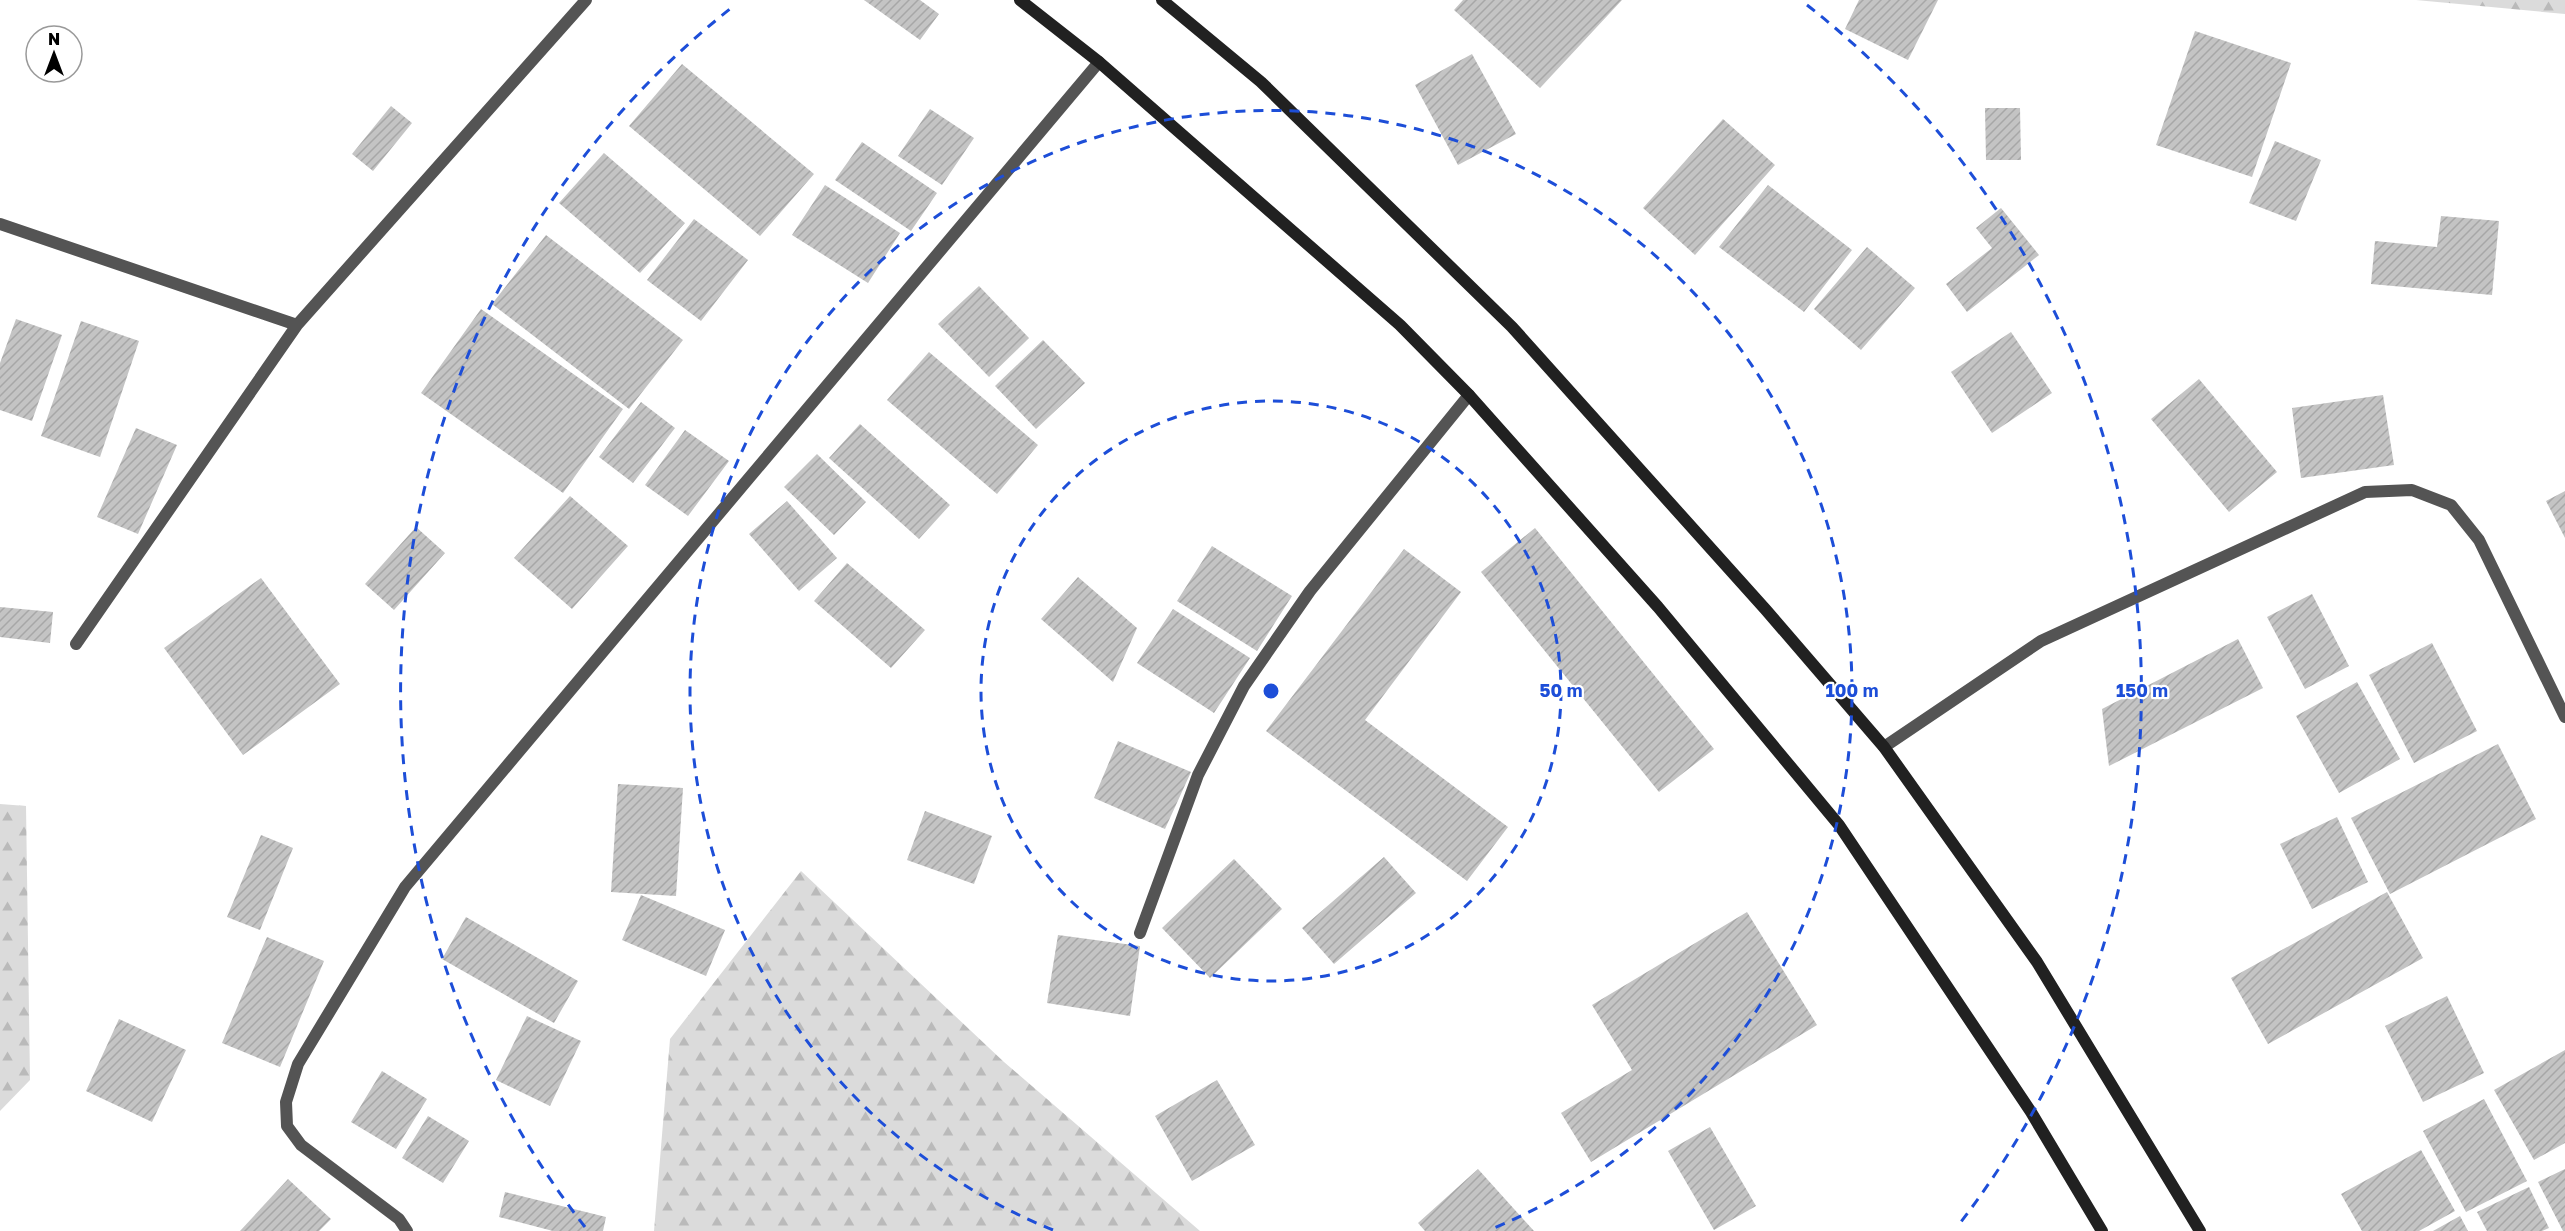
<svg xmlns="http://www.w3.org/2000/svg" width="2565" height="1231" font-family="'Golos Text',sans-serif">
  <style>
    .forest { fill: url(#forest-firs) }
    .building { fill: url(#building-hatch) }
    .lines { fill: none; stroke-linecap: round; stroke-linejoin: round }
    .street { stroke: #545454; stroke-width: 12 }
    .secondary { stroke: #212121; stroke-width: 12 }
    .ring { fill: none; stroke: #1d4ed8; stroke-width: 3; stroke-dasharray: 10 8 }
    .centre { fill: #1d4ed8; stroke: #fff; stroke-width: 3 }
    .ring-label { font-size: 18px; text-anchor: middle; font-weight: bold; fill: #1d4ed8; stroke: #fff; stroke-width: 4.5; stroke-linejoin: round; paint-order: stroke }
  </style>
  <defs>
    <pattern id="forest-firs" width="22" height="20" patternUnits="userSpaceOnUse" patternTransform="scale(1.5)"><rect width="22" height="20" fill="#dbdbdb"/><path d="M5 1l3.5 6h-7zM16 11l3.5 6h-7z" fill="#bababa"/></pattern>
    <pattern id="building-hatch" width="6" height="6" patternUnits="userSpaceOnUse" patternTransform="scale(1.5)"><rect width="6" height="6" fill="#c4c4c4"/><path d="M-1 1l2-2M0 6l6-6M5 7l2-2" fill="none" stroke="#a7a7a7"/></pattern>
  </defs>
  <rect width="100%" height="100%" fill="#fff"/>
  <path class="forest" d="M2416 0H2565V14Z
    M0 804 26 806 30 1080 0 1111Z
    M801 871 1004 1062 1200 1231H654L670 1039Z"/>
  <path class="building" d="M864 0H920L939 14 920 40Z
    M1463 0H1622L1540 88 1454 10Z
    M1859 0H1938L1908 60 1845 29Z
    M2195 31 2291 63 2252 177 2156 145Z
    M1472 54 1516 134 1458 165 1415 85Z
    M682 64 814 174 760 236 629 126Z
    M391 106 412 123 373 171 352 154Z
    M1985 108H2020L2021 160H1986Z
    M930 109 974 138 942 185 898 156Z
    M1723 119 1775 165 1695 255 1643 208Z
    M2275 141 2321 160 2296 221 2249 203Z
    M862 142 937 193 911 231 835 180Z
    M604 153 685 223 640 273 559 203Z
    M825 185 900 233 868 283 792 235Z
    M1768 185 1852 250 1804 312 1719 247Z
    M2001 208 2039 255 1967 312 1946 284 1992 248 1976 228Z
    M2441 216 2499 221 2492 295 2371 284 2375 241 2437 247Z
    M694 219 748 260 701 321 647 280Z
    M546 235 683 340 629 409 492 304Z
    M1867 247 1915 288 1861 350 1814 309Z
    M979 286 1029 338 989 377 938 324Z
    M481 309 623 409 563 493 421 393Z
    M16 319 62 335 32 421 0 410V363Z
    M81 321 139 341 100 457 41 436Z
    M2011 332 2052 393 1992 433 1951 372Z
    M1043 340 1085 383 1036 429 995 386Z
    M929 352 1038 445 997 494 887 400Z
    M2199 379 2277 472 2229 512 2151 419Z
    M2383 395 2394 465 2301 478 2292 408Z
    M641 402 675 428 633 483 599 457Z
    M860 424 950 505 919 539 829 458Z
    M136 428 177 445 138 534 97 517Z
    M685 430 729 461 688 516 645 485Z
    M817 454 866 502 834 535 784 487Z
    M2565 491V538L2546 501Z
    M570 496 628 546 572 609 514 558Z
    M787 501 837 558 799 591 749 534Z
    M416 527 445 553 394 610 365 584Z
    M1535 528 1714 749 1659 792 1481 572Z
    M1212 546 1292 596 1257 651 1177 601Z
    M1404 549 1461 592 1365 720 1508 827 1467 881 1266 731Z
    M847 563 925 630 891 668 814 601Z
    M1078 577 1137 628 1113 682 1041 619Z
    M261 578 340 684 243 755 164 648Z
    M2312 594 2349 666 2305 689 2267 617Z
    M0 607 53 612 50 643 0 637Z
    M1173 609 1250 658 1214 713 1137 663Z
    M2238 639 2263 688 2109 766 2102 709Z
    M2432 643 2477 731 2414 763 2369 675Z
    M2357 682 2400 759 2339 793 2296 716Z
    M1118 741 1191 772 1165 829 1094 798Z
    M2498 744 2536 819 2390 894 2351 818Z
    M618 784 683 788 676 896 611 892Z
    M925 811 992 836 974 884 907 860Z
    M2337 817 2368 882 2312 909 2280 844Z
    M261 835 293 848 260 930 227 917Z
    M1384 857 1416 893 1334 964 1302 928Z
    M1234 859 1282 909 1210 978 1162 928Z
    M2387 892 2423 958 2268 1044 2231 978Z
    M641 895 725 930 706 976 622 940Z
    M1747 912 1817 1025 1591 1162 1561 1113 1632 1070 1592 1005Z
    M466 917 578 981 554 1023 442 959Z
    M1058 935 1140 946 1130 1016 1047 1003Z
    M267 937 324 961 280 1067 222 1043Z
    M2447 996 2484 1073 2423 1102 2385 1026Z
    M527 1016 581 1041 550 1106 496 1080Z
    M119 1019 186 1050 152 1122 86 1091Z
    M2565 1050V1143L2534 1160 2494 1090Z
    M382 1071 427 1099 396 1149 351 1122Z
    M1217 1080 1255 1145 1192 1181 1155 1116Z
    M2484 1099 2527 1181 2466 1212 2423 1131Z
    M428 1116 469 1141 443 1183 402 1158Z
    M1710 1127 1756 1206 1714 1230 1668 1151Z
    M2421 1150 2455 1211 2419 1231H2362L2341 1194Z
    M1478 1169 1534 1231H1425L1418 1223Z
    M2565 1169V1231H2563L2538 1182Z
    M288 1179 331 1219 319 1231H240Z
    M2529 1187 2549 1228 2542 1231H2487L2477 1212Z
    M505 1192 606 1217 603 1231H553L499 1217Z
    M2460 1216 2468 1231H2433Z"/>
  <g class="lines">
    <path class="street" d="M0 224 297 325
      M76 644 297 325 586 0
      M1884 747 2041 641 2365 492 2412 490 2451 505 2479 540 2565 717
      M1140 933 1198 775 1244 686 1310 591 1469 395
      M407 1231 399 1219 301 1145 287 1126 286 1102 298 1064 405 887 1099 62"/>
    <path class="secondary" d="M1020 0 1099 62 1400 325 1469 395 1658 607 1839 825 2031 1112 2102 1231
      M1162 0 1261 82 1512 327 1766 610 1884 747 2037 962 2200 1231"/>
  </g>
  <g class="ring">
    <circle cx="1271" cy="691" r="290"/>
    <path d="M1053 1230A581 581 0 1 1 1489 1230"/>
    <path d="M585 1227A871 871 0 0 1 735 5M1807 5A871 871 0 0 1 1957 1227"/>
  </g>
  <circle cx="1271" cy="691" r="9" class="centre"/>
  <g class="ring-label">
    <text x="1561" y="697">50 m</text>
    <text x="1852" y="697">100 m</text>
    <text x="2142" y="697">150 m</text>
  </g>
  <g transform="translate(54 54)"><circle r="28" fill="#ffffff" stroke="#999999" stroke-width="1.5"/>
  <path d="M0-4.5L10 22L0 15L-10 22Z" fill="#000000"/>
  <text y="-9" font-size="16" font-weight="bold" text-anchor="middle" fill="#000000">N</text>
  </g>
</svg>
